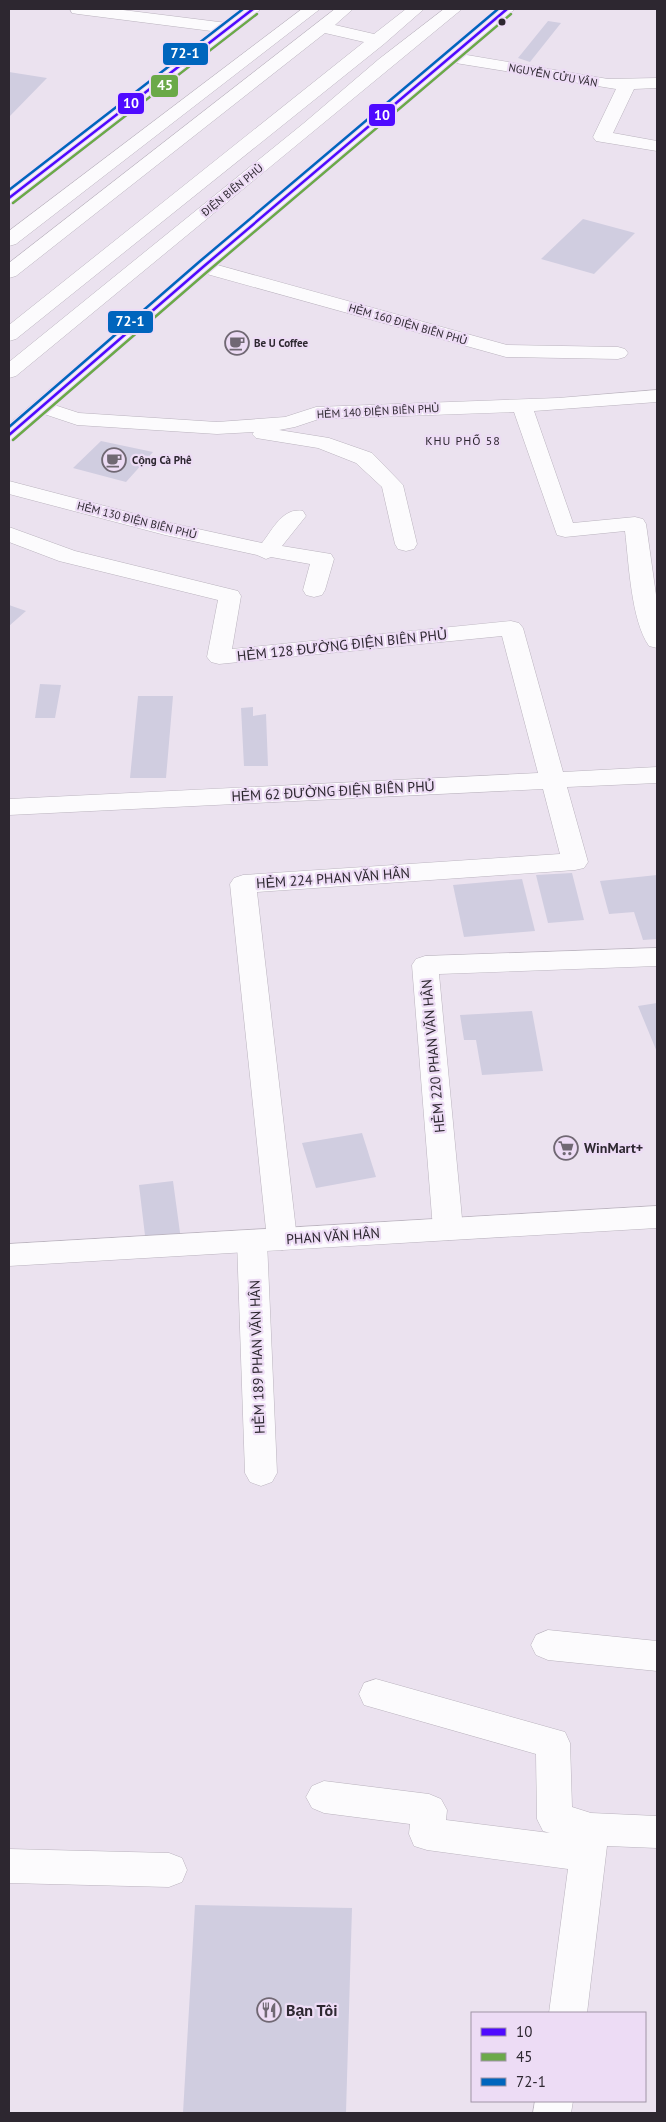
<svg xmlns="http://www.w3.org/2000/svg" width="666" height="2122" font-family="'PT Sans',sans-serif">
  <style>
    .building { fill: #d0cde0 }
    .lines { fill: none; stroke-linecap: round; stroke-linejoin: round }
    .service-casing { stroke: #bab3be; stroke-width: 1 }
    .minor-casing { stroke: #bab3be; stroke-width: 1 }
    .primary-casing { stroke: #bab3be; stroke-width: 1 }
    .trunk-casing { stroke: #bab3be; stroke-width: 1 }
    .service { fill: #fcfbfd; fill-rule: evenodd }
    .minor { fill: #fcfbfd; fill-rule: evenodd }
    .primary { fill: #fcfbfd; fill-rule: evenodd }
    .trunk { fill: #fcfbfd; fill-rule: evenodd }
    .bus-1-casing { stroke: #eddcf5; stroke-width: 5 }
    .bus-2-casing { stroke: #eddcf5; stroke-width: 5 }
    .bus-3-casing { stroke: #eddcf5; stroke-width: 5 }
    .bus-1 { stroke: #4f0aff; stroke-width: 2.5 }
    .bus-2 { stroke: #6ba949; stroke-width: 2.5 }
    .bus-3 { stroke: #0065bd; stroke-width: 2.5 }
    .bus-dot { fill: #2d2730; stroke: #eddcf5; stroke-width: 2 }
    .labels { text-anchor: middle; stroke-width: 4.5; stroke-linejoin: round; paint-order: stroke }
    .far-street-label { font-size: 11px; fill: #2d2730; stroke: #eddcf5 }
    .far-poi-label { font-size: 11px; font-weight: bold; fill: #2d2730; stroke: #eddcf5; text-anchor: start }
    .far-neighbourhood-label { font-size: 12px; letter-spacing: 1px; fill: #2d2730; stroke: #eddcf5 }
    .street-label { font-size: 14px; fill: #2d2730; stroke: #eddcf5 }
    .poi-label { font-size: 14px; font-weight: bold; fill: #2d2730; stroke: #eddcf5; text-anchor: start }
    .near-poi-label { font-size: 16px; font-weight: bold; fill: #2d2730; stroke: #eddcf5; text-anchor: start }
    .line-badge { stroke: #eddcf5; stroke-width: 2 }
    .badge-label { font-size: 14px; text-anchor: middle; font-weight: bold; fill: #fff }
  </style>
  <rect width="100%" height="100%" fill="#ebe2ef"/>
  <path class="building" d="M548 21 561 23 530 62 518 58Z
    M9 72 47 78 9 117Z
    M583 219 635 233 594 274 541 259Z
    M101 441 153 452 126 482 73 468Z
    M9 605 26 611 9 626Z
    M40 684 61 685 55 718H35Z
    M138 696H173L166 778H130Z
    M253 707V716L266 714 268 766H244L241 708Z
    M572 873 584 920 548 923 536 875Z
    M657 875V939L643 940 634 912 609 914 600 881Z
    M522 879 535 931 464 937 453 885Z
    M657 1003V1052L638 1006Z
    M532 1011 543 1071 482 1075 476 1040H464L460 1015Z
    M362 1133 376 1177 316 1188 302 1143Z
    M173 1181 181 1240 146 1244 139 1185Z
    M195 1905 352 1908 346 2113H183Z"/>
  <g class="lines">
    <g class="service-casing">
      <path id="service" d="M203 261 507 345 618 347 625 349 628 353 625 357 618 359 506 357 196 271 193 267 196 263Z
        M657 390V402L534 411 573 523 635 517 643 519 646 524 657 602V648L649 646C631 620 629 564 625 531L565 537 557 535 514 412 319 419 295 427 279 430 329 438 372 453 403 485 417 544 414 549 406 551 398 549 395 544 382 487 356 463 318 448 256 438 252 434 254 432 217 434 77 425 35 411 32 407 35 403 42 401 79 413 217 422 285 417 316 407 558 398Z
        M9 481 166 522 262 543C273 529 283 507 303 511L306 516 282 546 331 554 334 559 325 590 322 595 314 597 306 595 303 590 310 564 271 557 266 559 257 555 165 535 9 494Z
        M9 527 75 551 238 591 241 596 232 649 511 621 519 623 523 628 563 772 657 767V783L567 787 588 862 584 868 575 870 257 892 297 1239 292 1247 282 1250 272 1247 267 1239 230 884 234 878 243 875 560 854 543 789 9 815V799L538 773 502 636 219 664 211 662 207 657 218 600 59 561 9 542Z
        M657 948V966L439 974 463 1229 458 1237 448 1240 438 1237 433 1229 412 965 416 959 425 956Z
        M252 1230 262 1233 267 1241 277 1473 272 1482 261 1486 250 1482 245 1473 237 1241 242 1233Z
        M548 1630 657 1641V1671L548 1660 536 1655 531 1645 536 1635Z
        M376 1679 565 1732 570 1743 572 1807 591 1813 657 1816V1848L607 1846 587 2013H549L568 1869 427 1850 414 1846 409 1834 410 1824 324 1813 312 1808 306 1797 312 1786 324 1781 429 1794 441 1799 447 1810 446 1820 550 1833 543 1831 537 1819 536 1754 364 1705 359 1694 364 1683Z
        M9 1849 169 1853 182 1858 187 1870 182 1882 169 1887 9 1883Z
        M535 2101H573L571 2113H533Z"/>
    </g>
    <g class="minor-casing">
      <path id="minor" d="M70 9H115L227 23 233 24 235 28 233 32 227 33 78 14 72 13Z
        M449 52 608 79 657 78V88L634 89 613 133 657 141V151L602 142 596 141 593 137 616 89 443 61 440 57 443 53Z
        M657 1206V1228L9 1266V1244Z"/>
    </g>
    <g class="primary-casing">
      <path id="primary" d="M243 9H261L16 202 9 204V189Z
        M302 9H320L16 244 9 246V231Z
        M444 9H462L16 376 9 378V362L304 123 379 59Z
        M497 9H515L16 439 9 441V424L196 263Z"/>
    </g>
    <g class="trunk-casing">
      <path id="trunk" d="M335 9H353L335 25 374 34 406 9H424L384 44 16 339 9 341V325L364 42 325 33 16 276 9 278V263Z"/>
    </g>
    <use href="#service" class="service"/>
    <use href="#minor" class="minor"/>
    <use href="#primary" class="primary"/>
    <use href="#trunk" class="trunk"/>
    <g class="bus-1-casing">
      <path id="bus-1" d="M9 198 253 9
        M9 435 203 267 507 9"/>
    </g>
    <g class="bus-2-casing">
      <path id="bus-2" d="M13 203 257 14
        M13 440 207 272 511 14"/>
    </g>
    <g class="bus-3-casing">
      <path id="bus-3" d="M9 190 243 9
        M9 427 199 262 498 9"/>
    </g>
    <use href="#bus-1" class="bus-1"/>
    <use href="#bus-2" class="bus-2"/>
    <use href="#bus-3" class="bus-3"/>
  </g>
  <defs>
    <g id="cafe-ring" transform="scale(1.25)"><circle r="9.5" fill="#eddcf5" stroke="#706873" stroke-width="1.5"/><path d="M-5.5-4.5H6V0H3Q3 3.5 0 3.5H-2.5Q-5.5 3.5-5.5 0ZM3-3.2v2h1.7v-2ZM-6 4.5H4V6H-6Z" fill="#706873"/></g>
    <g id="supermarket-ring" transform="scale(1.25)"><circle r="9.5" fill="#eddcf5" stroke="#706873" stroke-width="1.5"/><path d="M-6-5.5h2.5l.6 2H6L4.5 2H-2.5L-4.4-4H-6ZM-1.5 3.2a1.3 1.3 0 1 0 .1 0ZM3 3.2a1.3 1.3 0 1 0 .1 0Z" fill="#706873"/></g>
    <g id="restaurant-ring" transform="scale(1.25)"><circle r="9.5" fill="#eddcf5" stroke="#706873" stroke-width="1.5"/><path d="M-5-6h1v4h1v-4h1v4h1v-4h1v5L-1.5 .5V6h-2V.5L-5-1ZM5-6V6H3V1.5H1.5Q1.5-4 5-6Z" fill="#706873"/></g>
  </defs>
  <g fill-rule="evenodd">
    <use href="#cafe-ring" x="237" y="343"/>
    <use href="#cafe-ring" x="114" y="460"/>
    <use href="#supermarket-ring" x="566" y="1148"/>
    <use href="#restaurant-ring" x="269" y="2010"/>
  </g>
  <circle class="bus-dot" cx="502" cy="22" r="4.5"/>
  <g class="labels">
    <g class="far-street-label">
      <text transform="translate(553 75) rotate(10)" y="4">NGUYỄN CỬU VÂN</text>
      <text transform="translate(232 190) rotate(-39)" y="4">ĐIỆN BIÊN PHỦ</text>
      <text transform="translate(408 324) rotate(16)" y="4">HẺM 160 ĐIỆN BIÊN PHỦ</text>
      <text transform="translate(378 411) rotate(-3)" y="4">HẺM 140 ĐIỆN BIÊN PHỦ</text>
      <text transform="translate(137 520) rotate(14)" y="4">HẺM 130 ĐIỆN BIÊN PHỦ</text>
    </g>
    <g class="far-poi-label">
      <text x="254" y="347">Be U Coffee</text>
      <text x="132" y="464">Cộng Cà Phê</text>
    </g>
    <g class="far-neighbourhood-label">
      <text x="463" y="445">KHU PHỐ 58</text>
    </g>
    <g class="street-label">
      <text transform="translate(342 645) rotate(-6)" y="5">HẺM 128 ĐƯỜNG ĐIỆN BIÊN PHỦ</text>
      <text transform="translate(333 791) rotate(-3)" y="5">HẺM 62 ĐƯỜNG ĐIỆN BIÊN PHỦ</text>
      <text transform="translate(333 878) rotate(-4)" y="5">HẺM 224 PHAN VĂN HÂN</text>
      <text transform="translate(433 1056) rotate(-95)" y="5">HẺM 220 PHAN VĂN HÂN</text>
      <text transform="translate(333 1236) rotate(-4)" y="5">PHAN VĂN HÂN</text>
      <text transform="translate(257 1357) rotate(-92)" y="5">HẺM 189 PHAN VĂN HÂN</text>
    </g>
    <g class="poi-label">
      <text x="584" y="1153">WinMart+</text>
    </g>
    <g class="near-poi-label">
      <text x="286" y="2016">Bạn Tôi</text>
    </g>
  </g>
  <g class="line-badge">
    <rect x="162" y="42" width="47" height="24" rx="5" fill="#0065bd"/>
    <rect x="150" y="74" width="29" height="24" rx="5" fill="#6ba949"/>
    <rect x="117" y="92" width="28" height="23" rx="5" fill="#4f0aff"/>
    <rect x="368" y="103" width="28" height="24" rx="5" fill="#4f0aff"/>
    <rect x="107" y="310" width="47" height="24" rx="5" fill="#0065bd"/>
  </g>
  <g class="badge-label">
    <text x="185" y="58">72-1</text>
    <text x="165" y="90">45</text>
    <text x="131" y="108">10</text>
    <text x="382" y="120">10</text>
    <text x="130" y="326">72-1</text>
  </g>
  <rect width="666" height="2122" fill="none" stroke="#2d2730" stroke-width="20"/>
  <rect x="471" y="2012" width="175" height="90" fill="#eddcf5" stroke="#a094a6"/>
  <rect x="481" y="2028" width="25" height="8" fill="#4f0aff" stroke="#a094a6"/>
  <text x="516" y="2037" font-size="15" fill="#2d2730">10</text>
  <rect x="481" y="2053" width="25" height="8" fill="#6ba949" stroke="#a094a6"/>
  <text x="516" y="2062" font-size="15" fill="#2d2730">45</text>
  <rect x="481" y="2078" width="25" height="8" fill="#0065bd" stroke="#a094a6"/>
  <text x="516" y="2087" font-size="15" fill="#2d2730">72-1</text>
</svg>
